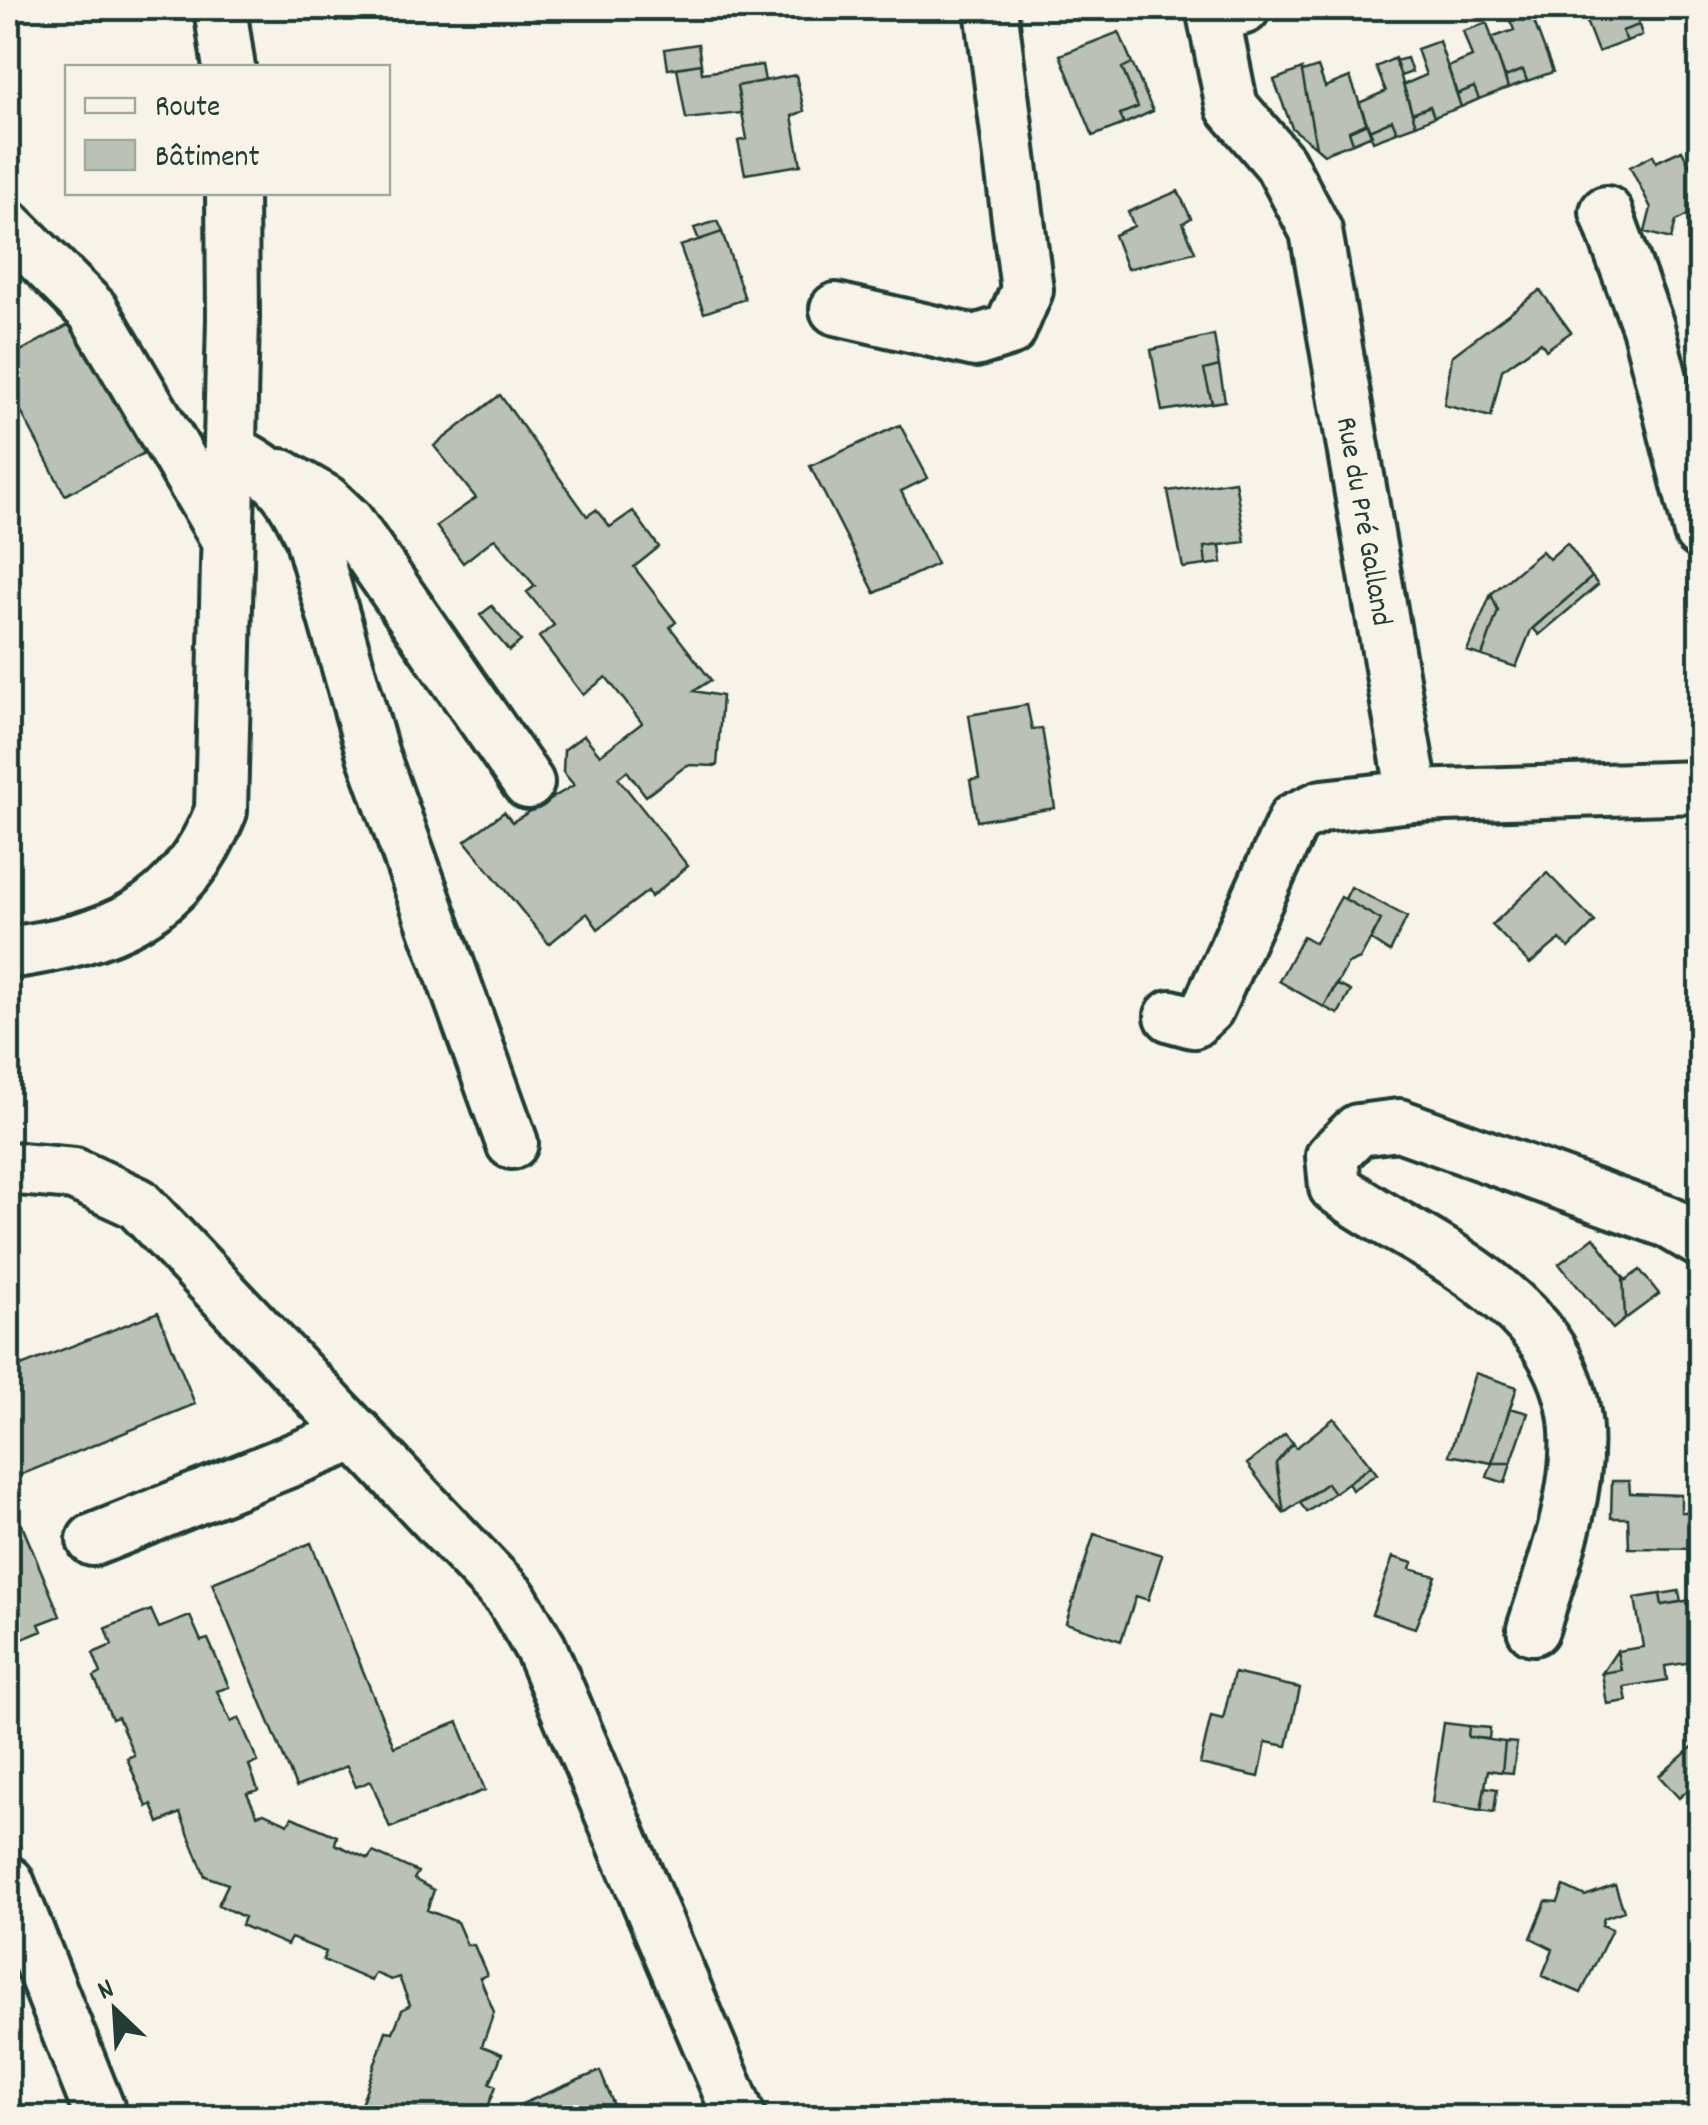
<svg xmlns="http://www.w3.org/2000/svg" width="1708" height="2125" font-family="Dekko,sans-serif">
  <style>
    .building { fill: #bbc1b6; stroke: #1f3d34; stroke-width: 2.5 }
    .lines { fill: none; stroke-linecap: round; stroke-linejoin: round }
    .minor-casing { stroke: #1f3d34; stroke-width: 58 }
    .minor { stroke: #f7f3e8; stroke-width: 50 }
    .labels { text-anchor: middle; stroke-width: 9; stroke-linejoin: round; paint-order: stroke }
    .street-label { font-size: 30px; fill: #1f3d34; stroke: #f7f3e8 }
  </style>
  <rect width="100%" height="100%" fill="#f7f3e8"/>
  <filter id="ink" filterUnits="userSpaceOnUse"><feTurbulence type="fractalNoise" baseFrequency=".01" numOctaves="2"/><feDisplacementMap in="SourceGraphic" scale="20" xChannelSelector="R" yChannelSelector="G"/><feConvolveMatrix kernelMatrix="1 2 1 2 8 2 1 2 1" color-interpolation-filters="sRGB"/></filter>
  <g filter="url(#ink)">
    <path class="building" d="M1505 8H1529L1553 72 1527 81 1523 70 1505 77 1491 38 1514 30Z
      M1581 8H1633L1639 25 1622 31 1627 41 1598 52Z
      M1655 8 1658 13 1637 21 1633 9Z
      M1487 23 1508 88 1479 99 1474 87 1457 94 1448 67 1472 57 1463 31Z
      M1639 25 1642 35 1627 41 1622 31Z
      M1119 32 1132 63 1122 68 1138 107 1120 114 1124 124 1093 136 1060 55Z
      M1439 41 1461 107 1434 117 1430 106 1412 113 1403 85 1426 75 1417 49Z
      M698 44 701 64 668 69 665 49Z
      M1395 58 1416 125 1397 132 1392 120 1369 130 1359 103 1386 91 1376 67Z
      M1407 58 1412 72 1401 76 1395 61Z
      M1132 63 1153 111 1124 124 1120 114 1138 107 1122 68Z
      M701 64 702 73 762 65 765 81 737 86 742 113 686 119 677 68Z
      M1318 67 1325 87 1350 77 1367 123 1349 131 1353 143 1324 154 1316 147 1302 72Z
      M1302 69V72L1316 147 1292 128 1274 80Z
      M1523 70 1527 81 1508 88 1505 77Z
      M796 75 804 111 792 116 801 165 745 174 738 141 747 139 737 86Z
      M1474 87 1479 99 1461 107 1457 94Z
      M1430 106 1434 117 1416 125 1412 113Z
      M1392 120 1397 132 1373 141 1369 130Z
      M1367 123 1372 135 1353 143 1349 131Z
      M1682 150 1689 164 1700 159V216L1694 212 1676 221 1671 239 1645 232 1651 208 1630 167 1653 155 1656 162Z
      M1178 191 1191 218 1183 223 1195 252 1127 269 1114 235 1134 226 1128 212Z
      M717 221 722 232 699 240 694 228Z
      M722 232 745 299 704 313 680 246Z
      M1540 290 1571 332 1546 350 1541 342 1502 370 1491 417 1444 405 1452 356Z
      M74 322 144 453 65 495 8 387V358Z
      M1214 335 1219 366 1204 370 1212 403 1162 411 1151 350Z
      M1219 366 1225 401 1212 403 1204 370Z
      M500 395 587 516 596 510 610 527 633 511 659 547 634 567 676 622 670 627 711 680 694 691 722 696 717 766 687 765 646 796 627 771 618 778 688 866 651 897 648 891 598 929 587 913 549 944 465 841 504 812 512 822 574 785 563 772 564 750 584 735 600 755 642 723 606 677 583 695 539 637 554 625 527 592 535 586 495 538 463 563 436 526 476 498 434 446Z
      M900 425 928 478 901 491 937 564 875 593 810 466Z
      M1235 481 1245 542 1204 547 1206 565 1183 568 1168 491Z
      M1567 543 1592 577 1531 630 1516 667 1482 656 1498 611 1491 594 1542 551 1549 559Z
      M1220 545 1222 563 1206 565 1204 547Z
      M1592 577 1598 585 1539 635 1533 628Z
      M1491 594 1498 611 1482 656 1467 651Z
      M492 606 521 641 509 651 480 615Z
      M1027 705 1032 729 1042 728 1055 808 977 821 970 780 979 779 969 715Z
      M1547 873 1595 922 1569 948 1560 939 1530 964 1492 925Z
      M1351 887 1407 917 1390 952 1371 940 1381 920 1345 899Z
      M1341 897 1381 920 1360 959 1348 964 1324 1007 1279 981 1303 936 1315 943Z
      M1336 984 1351 991 1338 1014 1324 1007Z
      M1594 1237 1623 1277 1625 1319 1613 1329 1559 1264Z
      M1640 1270 1659 1294 1625 1319 1623 1277 1626 1280Z
      M158 1312 195 1404 8 1480V1371Z
      M1475 1373 1517 1387 1492 1463 1449 1455Z
      M1510 1408 1528 1413 1511 1463H1492Z
      M1334 1418 1371 1466 1334 1493 1327 1483 1284 1513 1276 1463 1293 1443 1296 1448Z
      M1285 1434 1293 1443 1276 1463 1284 1513 1247 1464Z
      M1492 1463H1511L1505 1483 1487 1477Z
      M1371 1466 1377 1474 1352 1490 1348 1483Z
      M1612 1481H1629L1630 1493 1681 1495V1512H1700V1549L1629 1548 1628 1518H1611Z
      M1327 1483 1334 1493 1307 1512 1300 1503Z
      M21 1523 60 1616 39 1624 42 1631 8 1645V1530Z
      M1094 1534 1162 1555 1148 1600 1136 1596 1121 1641 1066 1623Z
      M311 1543 394 1747 458 1722 485 1790 390 1828 371 1781 356 1787 347 1766 296 1787 212 1583Z
      M1393 1557 1413 1563 1410 1569 1436 1576 1415 1628 1372 1614Z
      M1679 1591 1681 1602 1662 1605 1660 1594Z
      M1660 1594 1662 1605 1696 1599 1700 1661 1665 1666 1667 1680 1624 1687 1627 1701 1607 1704 1602 1673 1621 1670 1617 1651 1643 1647 1635 1598Z
      M151 1610 159 1628 190 1616 201 1641 208 1639 229 1687 217 1691 231 1722 239 1718 258 1762 249 1765 258 1790 247 1793 257 1815 264 1813 288 1824 292 1817 337 1836 335 1844 368 1859 373 1852 418 1872 414 1879 434 1890 427 1910 457 1922 467 1945H474L487 1975 480 1978 494 2012 482 2046 502 2054 490 2083 496 2086 484 2118H350L353 2112 358 2114 386 2031 393 2032 402 2010 410 2005 399 1977 391 1980 375 1973 371 1981 323 1960 326 1952 291 1938 287 1945 241 1925 244 1917 218 1905 228 1884 205 1876 180 1813 159 1823 152 1804 147 1807 127 1758 134 1755 118 1717 112 1719 94 1677 101 1673 93 1653 112 1645 106 1628Z
      M1617 1651 1621 1670 1602 1673Z
      M1234 1673 1300 1688 1287 1746 1266 1742 1259 1777 1200 1764 1211 1716 1223 1719Z
      M1444 1723 1469 1726 1468 1737 1505 1742 1502 1772 1488 1770 1481 1810 1432 1803Z
      M1469 1726 1490 1728 1489 1739 1468 1737Z
      M1505 1742 1517 1743 1513 1773 1502 1772Z
      M1697 1743H1700V1803L1688 1790 1679 1798 1659 1776Z
      M1485 1787 1497 1789 1494 1812 1481 1810Z
      M1615 1885 1624 1911 1604 1918 1602 1925 1612 1929 1581 1993 1542 1976 1553 1949 1531 1938 1546 1901 1558 1902 1564 1886 1585 1896Z
      M600 2071 619 2118H506L503 2112Z"/>
    <g class="lines">
      <g class="minor-casing">
        <path id="minor" d="M220 8 229 68
          M1244 8 1214 18 1232 107 1280 163 1316 231 1413 796 1700 787
          M1606 212 1648 327 1700 532
          M8 226 93 311 225 536
          M836 309 975 341 1010 330 1027 290 991 8
          M231 451C275 472 291 491 311 537L373 755 512 1143
          M281 475 326 501 348 522 528 783
          M8 953C109 939 181 913 221 811L233 318 232 192
          M1171 1016 1193 1022 1208 1008 1294 819 1322 806 1413 796
          M8 1168 74 1174 137 1203 511 1598 541 1649 740 2118
          M93 1540 357 1434
          M1533 1629C1585 1471 1620 1369 1458 1263 1418 1236 1374 1216 1335 1187L1332 1156 1358 1130 1399 1125 1668 1222 1700 1241
          M8 1882 102 2118"/>
      </g>
      <use href="#minor" class="minor"/>
    </g>
  </g>
  <g class="labels">
    <g class="street-label">
      <text transform="translate(1366 521) rotate(80)" y="10">Rue du Pré Galland</text>
    </g>
  </g>
  <rect width="1708" height="2125" fill="none" stroke="#f7f3e8" stroke-width="40"/>
  <rect x="20" y="20" width="1668" height="2085" fill="none" stroke="#1f3d34" stroke-width="4" filter="url(#ink)"/>
  <rect x="65" y="65" width="325" height="130" fill="#f7f3e8" stroke="#a1aaa0" stroke-width="2.5"/>
  <rect x="85" y="98" width="50" height="15" fill="#f7f3e8" stroke="#a1aaa0" stroke-width="2.5"/>
  <text x="155" y="115" font-size="30" fill="#1f3d34">Route</text>
  <rect x="85" y="140" width="50" height="30" fill="#bbc1b6" stroke="#a1aaa0" stroke-width="2.5"/>
  <text x="155" y="165" font-size="30" fill="#1f3d34">Bâtiment</text>
  <g transform="translate(115 2010) rotate(335)" stroke="#f7f3e8" stroke-width="8" paint-order="stroke">
  <path d="M0-8L18 38L0 25L-18 38Z" fill="#1f3d34"/>
  <text y="-15" font-size="28" font-weight="bold" text-anchor="middle" fill="#1f3d34">N</text>
  </g>
</svg>
